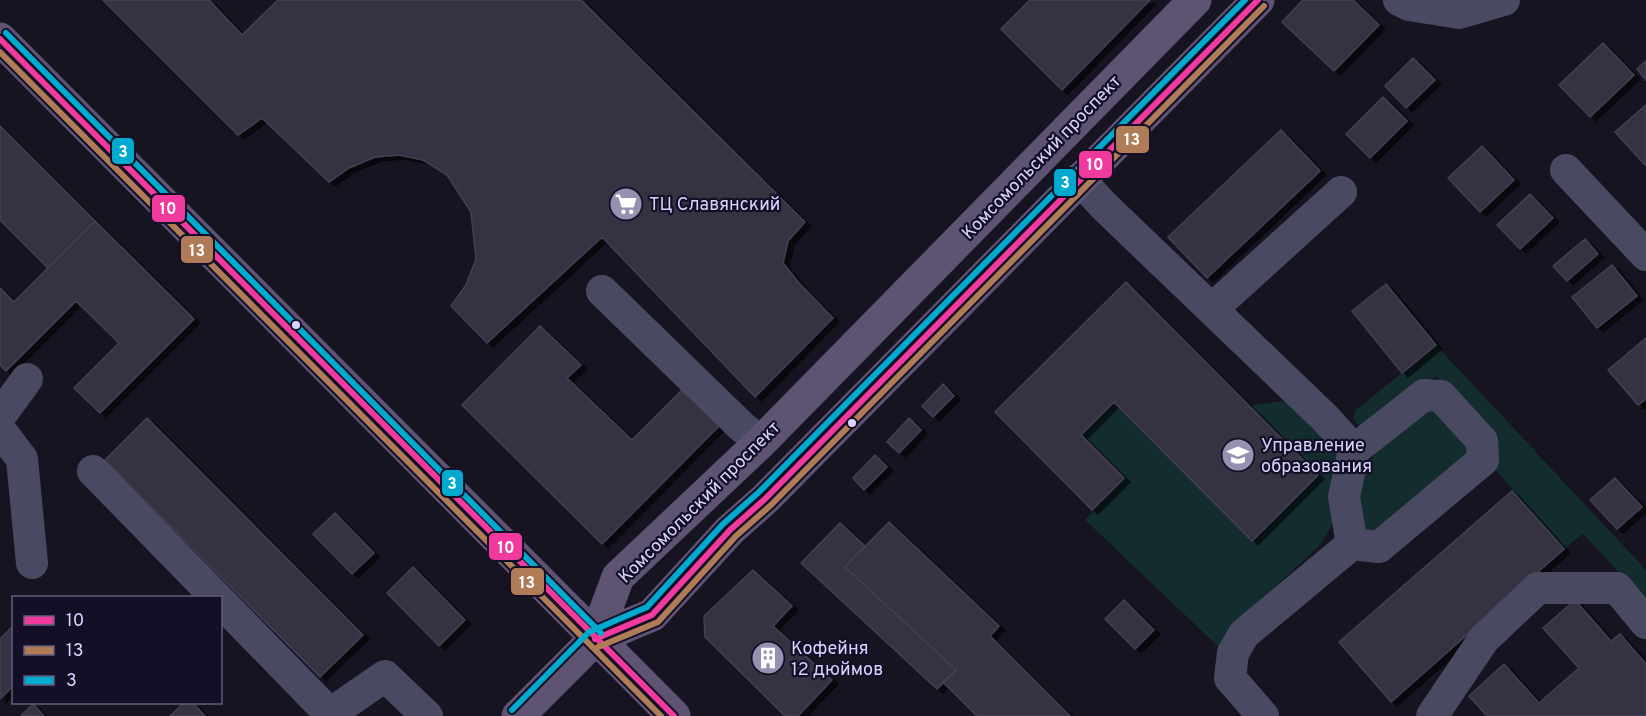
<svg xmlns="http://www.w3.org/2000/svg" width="1646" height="716" font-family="Overpass,sans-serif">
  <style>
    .green { fill: #132c2d }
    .building { fill: #343243; stroke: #433f54; stroke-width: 1.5; filter: url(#shadow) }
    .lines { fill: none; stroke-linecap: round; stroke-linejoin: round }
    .minor { stroke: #4a4962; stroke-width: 32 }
    .major { stroke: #5e5373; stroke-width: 33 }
    .bus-1-casing { stroke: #130f26; stroke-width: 10 }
    .bus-2-casing { stroke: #130f26; stroke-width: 10 }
    .bus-3-casing { stroke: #130f26; stroke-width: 10 }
    .bus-1 { stroke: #f13a9d; stroke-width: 6 }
    .bus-2 { stroke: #b07c57; stroke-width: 6 }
    .bus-3 { stroke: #00a9ce; stroke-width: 6 }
    .bus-dot { fill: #d9d4ff; stroke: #130f26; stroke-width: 2 }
    .labels { text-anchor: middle; stroke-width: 4.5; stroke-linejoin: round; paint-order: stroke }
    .street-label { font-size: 18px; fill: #d9d4ff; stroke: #130f26 }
    .poi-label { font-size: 18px; fill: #d9d4ff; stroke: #130f26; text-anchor: start }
    .line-badge { stroke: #130f26; stroke-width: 2 }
    .badge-label { font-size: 16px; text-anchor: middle; font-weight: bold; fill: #fff }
  </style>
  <defs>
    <filter id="shadow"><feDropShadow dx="6" dy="4" stdDeviation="0" flood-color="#0009"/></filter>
  </defs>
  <rect width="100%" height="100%" fill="#161421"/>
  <path class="green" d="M1436 345 1646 570V601L1583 534 1564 549 1487 460 1498 450 1436 376 1368 429 1359 426 1353 419 1355 411Z
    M1281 401 1296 406 1335 446 1340 463 1335 521 1318 547 1236 623 1224 652 1085 520 1124 478 1081 435 1114 402 1252 540 1318 475 1249 406Z
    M1433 409 1471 450 1379 530 1364 534C1362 521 1355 505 1356 492 1359 462 1405 419 1433 409Z"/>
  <path class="building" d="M103 0H209L242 35 278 0H581L805 222 788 241 783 263 799 283 833 318 755 397 602 237 487 343 451 306 466 285 476 259 471 212 447 175 423 160 399 155 375 157 349 168 329 182 262 118 238 135Z
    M1030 0H1150L1062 90 1001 29Z
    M1303 0H1353L1379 25 1334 71 1282 22Z
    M1603 43 1634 75 1590 117 1559 85Z
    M1413 58 1435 80 1406 108 1385 86Z
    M1646 61V80L1637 69Z
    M1383 97 1407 121 1370 158 1346 134Z
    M1646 105V164L1645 165 1615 132Z
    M0 126 95 221 48 268 0 220Z
    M1281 130 1320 171 1207 278 1168 237Z
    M1482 146 1514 180 1480 212 1448 178Z
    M1530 194 1553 218 1520 249 1497 225Z
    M95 221 194 319 100 413 74 388 119 343 76 301 6 371 0 365V288L14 302Z
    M1585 239 1598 254 1567 281 1553 266Z
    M1612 265 1637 296 1597 328 1572 297Z
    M1126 282 1318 475 1252 541 1114 402 1081 435 1124 478 1092 510 995 412Z
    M1386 284 1436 345 1402 373 1352 311Z
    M540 326 581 365 567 378 632 440 684 388 721 424 602 544 462 405Z
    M1646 338V399L1638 405 1608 370Z
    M943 384 954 396 933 417 922 406Z
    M147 418 363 635 320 677 105 460Z
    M909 418 921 430 899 453 887 442Z
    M875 455 887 467 864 490 853 478Z
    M1615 478 1642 507 1617 529 1590 500Z
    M1512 491 1564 549 1391 702 1339 642Z
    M335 513 374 553 352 574 313 534Z
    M889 522 999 626 990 636 1070 716H977L943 682 956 670 845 567Z
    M840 523 865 546 845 567 956 670 937 689 801 563Z
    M413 567 465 620 439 646 387 593Z
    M753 570 792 606 773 626 832 680 798 716H785L705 637 704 616Z
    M1124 600 1154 630 1135 649 1105 619Z
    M1575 600 1611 641 1620 634 1646 664V716H1487L1469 696 1504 664 1539 703 1579 668 1543 628Z
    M14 625V685L0 699V639Z
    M185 702H192L205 716H170Z
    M33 704 44 716H21Z"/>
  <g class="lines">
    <path class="minor" d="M1399 0 1409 5 1459 13 1504 0
      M1566 170 1646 255
      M1079 179 1104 206 1325 418 1354 450 1344 497 1352 544 1244 634 1233 653 1230 678 1263 716
      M602 291 742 427 761 442
      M1212 309 1341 192
      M0 416 27 379
      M0 430 22 459 32 563
      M93 471 217 598
      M1352 544 1379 547 1483 460 1482 441 1441 396 1424 395 1354 450
      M220 601 330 714 385 676 427 716
      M1432 716 1484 639 1538 588H1617L1646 623"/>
    <path class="major" d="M0 39 674 716
      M595 639 618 577 761 442 1195 0
      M518 716 595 639 652 615 730 530 765 499 1258 0"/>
    <g class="bus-1-casing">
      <path id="bus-1" d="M0 39 674 716
        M595 639 652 615 730 530 765 499 1258 0"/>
    </g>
    <g class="bus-2-casing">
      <path id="bus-2" d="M0 52 661 716
        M598 647 658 622 736 536 771 505 1264 6"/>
    </g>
    <g class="bus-3-casing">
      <path id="bus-3" d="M6 33 601 633
        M512 710 589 632 647 607 723 524 759 492 1245 0"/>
    </g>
    <use href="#bus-1" class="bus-1"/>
    <use href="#bus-2" class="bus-2"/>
    <use href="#bus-3" class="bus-3"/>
  </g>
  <defs>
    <g id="supermarket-disc" transform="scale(1.725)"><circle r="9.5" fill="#9591b1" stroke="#130f26"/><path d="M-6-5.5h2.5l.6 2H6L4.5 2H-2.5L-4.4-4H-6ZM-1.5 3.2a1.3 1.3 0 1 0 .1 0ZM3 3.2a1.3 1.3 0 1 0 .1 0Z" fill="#fff"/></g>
    <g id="school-disc" transform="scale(1.725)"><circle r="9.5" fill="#9591b1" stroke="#130f26"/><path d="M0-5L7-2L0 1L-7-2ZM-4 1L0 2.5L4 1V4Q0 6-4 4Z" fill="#fff"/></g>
    <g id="building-disc" transform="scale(1.725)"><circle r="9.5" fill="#9591b1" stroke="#130f26"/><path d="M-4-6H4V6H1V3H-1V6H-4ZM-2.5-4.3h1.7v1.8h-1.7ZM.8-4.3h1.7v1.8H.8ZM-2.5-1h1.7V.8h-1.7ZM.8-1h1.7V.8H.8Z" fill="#fff"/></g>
  </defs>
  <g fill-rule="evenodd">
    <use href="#supermarket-disc" x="626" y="204"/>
    <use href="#school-disc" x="1238" y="455"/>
    <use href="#building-disc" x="768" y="658"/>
  </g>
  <g class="bus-dot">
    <circle cx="296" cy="325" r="5"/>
    <circle cx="852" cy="423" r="5"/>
  </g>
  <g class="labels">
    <g class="street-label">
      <text transform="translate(1041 157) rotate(-46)" y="6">Комсомольский проспект</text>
      <text transform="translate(699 502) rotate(-45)" y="6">Комсомольский проспект</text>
    </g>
    <g class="poi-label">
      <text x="649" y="210">ТЦ Славянский</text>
      <text x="1261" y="451">Управление<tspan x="1261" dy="21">образования</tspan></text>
      <text x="791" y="654">Кофейня<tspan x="791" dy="21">12 дюймов</tspan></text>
    </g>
  </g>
  <g class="line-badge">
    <rect x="1115" y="125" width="35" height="29" rx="6" fill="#b07c57"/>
    <rect x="111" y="137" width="24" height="28" rx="6" fill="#00a9ce"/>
    <rect x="1078" y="150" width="35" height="29" rx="6" fill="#f13a9d"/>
    <rect x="1053" y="168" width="24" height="29" rx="6" fill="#00a9ce"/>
    <rect x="151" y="194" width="35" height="29" rx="6" fill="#f13a9d"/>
    <rect x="180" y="235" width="34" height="29" rx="6" fill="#b07c57"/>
    <rect x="441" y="469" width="23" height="28" rx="6" fill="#00a9ce"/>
    <rect x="488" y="532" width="35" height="29" rx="6" fill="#f13a9d"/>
    <rect x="510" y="567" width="35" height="29" rx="6" fill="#b07c57"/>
  </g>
  <g class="badge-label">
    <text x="1132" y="145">13</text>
    <text x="123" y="157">3</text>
    <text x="1095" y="170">10</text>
    <text x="1065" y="188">3</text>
    <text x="168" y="214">10</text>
    <text x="197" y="256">13</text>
    <text x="452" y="489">3</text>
    <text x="506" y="553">10</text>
    <text x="527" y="588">13</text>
  </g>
  <rect x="12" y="596" width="210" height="108" fill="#130f26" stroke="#625e7d" stroke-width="1.5"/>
  <rect x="24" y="616" width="30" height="9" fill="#f13a9d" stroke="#625e7d" stroke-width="1.5"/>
  <text x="66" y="626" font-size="18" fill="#d9d4ff">10</text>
  <rect x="24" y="646" width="30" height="9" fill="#b07c57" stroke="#625e7d" stroke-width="1.5"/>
  <text x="66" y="656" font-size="18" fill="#d9d4ff">13</text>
  <rect x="24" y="676" width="30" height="9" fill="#00a9ce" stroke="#625e7d" stroke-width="1.5"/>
  <text x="66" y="686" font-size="18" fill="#d9d4ff">3</text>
</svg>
